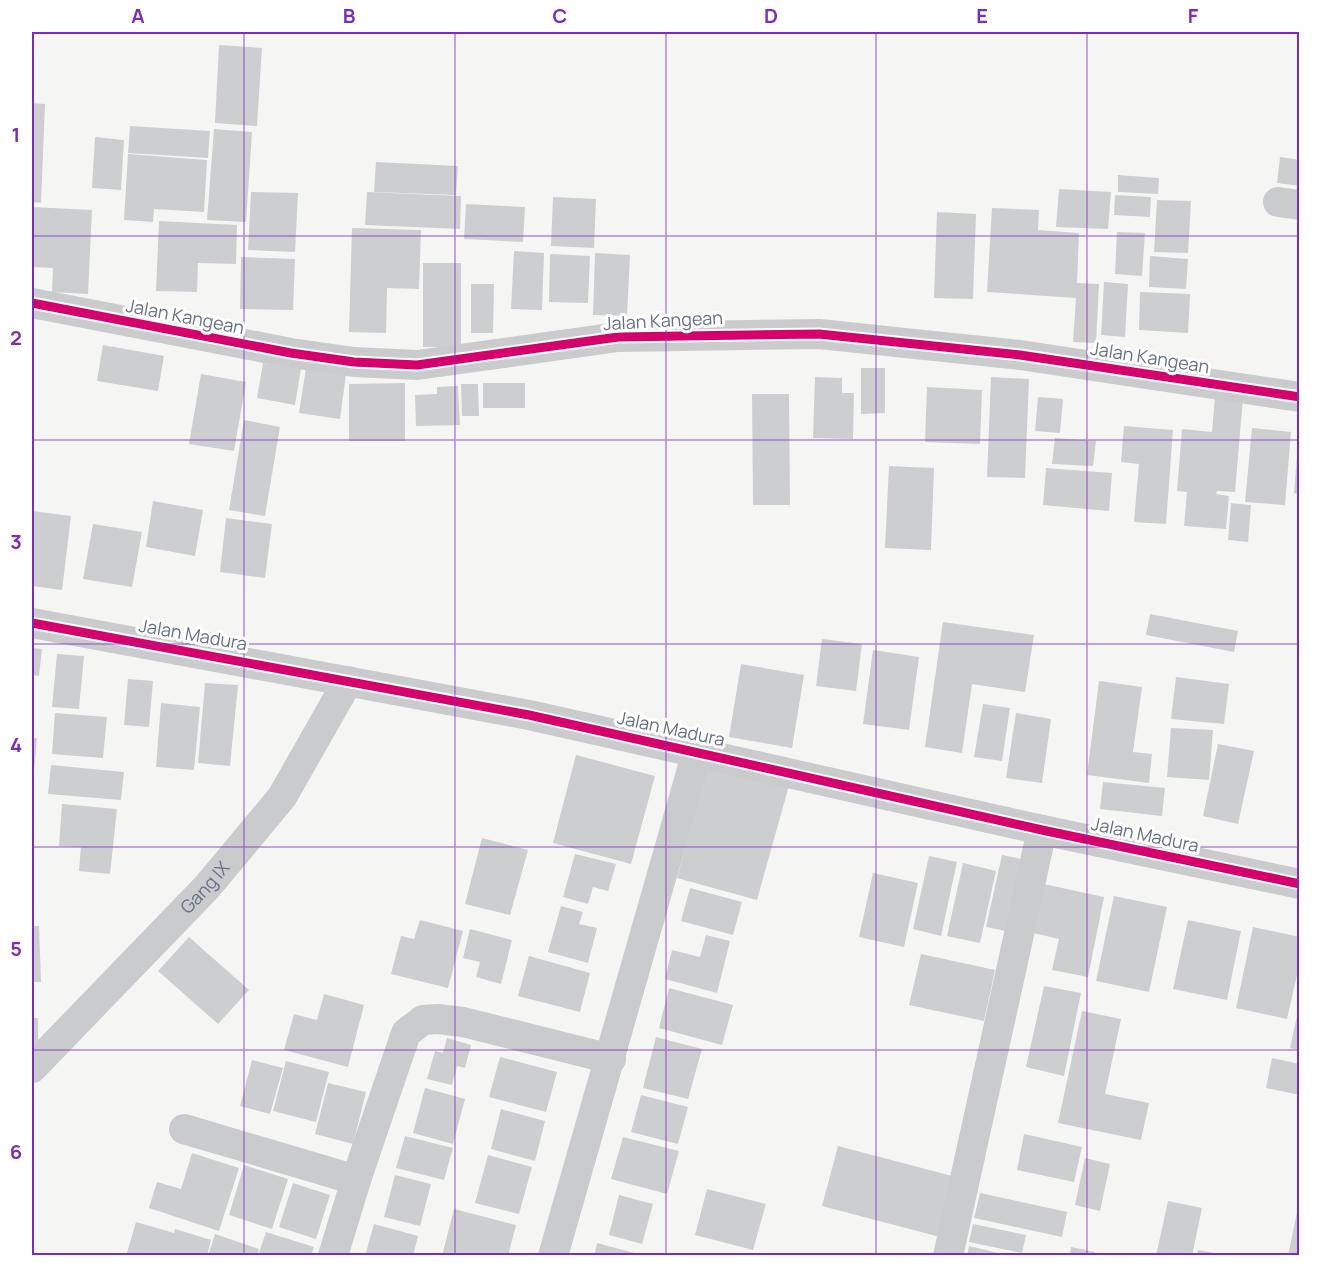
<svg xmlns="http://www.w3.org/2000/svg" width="1331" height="1287" font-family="Manrope,sans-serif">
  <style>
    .building { fill: #cdcecf }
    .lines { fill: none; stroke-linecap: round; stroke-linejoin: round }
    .minor { stroke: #cacbcc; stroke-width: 30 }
    .cycleway-casing { stroke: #fff; stroke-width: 13 }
    .cycleway { stroke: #d6006c; stroke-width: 9 }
    .grid { fill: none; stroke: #7b2cbf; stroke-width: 1.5; stroke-opacity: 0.55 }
    .labels { text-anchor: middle; stroke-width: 6; stroke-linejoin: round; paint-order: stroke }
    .street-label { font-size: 18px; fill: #677183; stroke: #fff }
    .neatline { fill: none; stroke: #7b2cbf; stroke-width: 2 }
    .grid-label { font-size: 20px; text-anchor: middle; font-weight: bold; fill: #7b2cbf }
  </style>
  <rect width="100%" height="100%" fill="#f5f6f4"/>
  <path class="building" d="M219 45 262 48 257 126 215 123Z
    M32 103 45 104 41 203 32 202Z
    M130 126 210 131 208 158 128 153Z
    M214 129 252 132 246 222 207 220Z
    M95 137 124 140 121 190 92 188Z
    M128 154 207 160 204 212 154 209 153 222 124 220Z
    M1280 157 1300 160V186L1277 183Z
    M376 162 458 166 456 195 374 192Z
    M1118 175 1159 178 1158 194 1118 192Z
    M1059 189 1111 192 1108 229 1056 227Z
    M251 192 298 193 295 252 248 250Z
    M367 192 461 196 460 229 365 225Z
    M1115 195 1151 197 1150 217 1114 215Z
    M553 197 596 199 594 248 551 246Z
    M1157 200 1191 201 1188 253 1154 252Z
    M466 204 525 207 523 242 464 239Z
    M32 207 92 210 88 294 52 292 53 268 32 267Z
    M992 208 1039 210 1038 230 1079 233 1077 283 1099 284 1096 343 1073 342 1076 298 987 292Z
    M937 212 976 214 973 299 934 298Z
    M159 221 237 225 236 264 198 263 197 292 156 291Z
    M352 228 421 230 419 289 387 288 386 333 349 332Z
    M1117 232 1145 233 1142 276 1115 274Z
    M514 251 544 253 542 310 511 309Z
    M595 253 630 255 627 316 593 315Z
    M550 254 590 256 588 303 549 302Z
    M1150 256 1188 259 1186 289 1149 287Z
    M241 257 295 259 293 310 240 309Z
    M423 263H461V347H423Z
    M1104 282 1128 284 1125 337 1101 335Z
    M471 284H494L493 333H471Z
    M1140 292 1190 294 1188 333 1139 330Z
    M103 345 164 356 158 391 97 381Z
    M263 363 301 369 295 405 257 398Z
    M306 368 346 374 340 419 299 413Z
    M861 368H885V413L861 414Z
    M201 374 246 382 234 451 189 444Z
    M815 377 842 378V393H854L853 439 813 438Z
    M991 377 1029 379 1025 478 987 477Z
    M405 383V441H349V384Z
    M483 383H525V408H483Z
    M461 384H478L479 416H462Z
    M458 386 460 425 416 426 415 395 437 394V387Z
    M927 387 982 390 980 444 925 442Z
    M752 394H789L790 505H753Z
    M1038 397 1063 399 1060 433 1035 431Z
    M1215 397 1243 398 1235 492 1217 491 1216 494 1229 496 1226 529 1184 526 1187 492 1177 491 1182 429 1212 432Z
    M244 420 280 427 265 516 229 510Z
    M1124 426 1173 430 1166 524 1134 522 1139 464 1121 462Z
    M1252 428 1291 432 1285 505 1245 502Z
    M1055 438 1096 441 1093 466 1052 464Z
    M1298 444H1300V494L1294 493Z
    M889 466 934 468 931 550 885 548Z
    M1046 468 1112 473 1109 511 1043 505Z
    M153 501 203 510 195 556 146 547Z
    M1231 503 1251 505 1248 542 1228 540Z
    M32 511 71 516 62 590 32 586Z
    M226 518 272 524 265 578 220 572Z
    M93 524 142 532 132 587 83 579Z
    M1150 614 1238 631 1234 652 1146 635Z
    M943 622 1034 635 1025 692 972 684 962 753 925 747Z
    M822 639 862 644 856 691 816 686Z
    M32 648 42 649 39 676 32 675Z
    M873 650 919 657 909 730 863 724Z
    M57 654 84 656 79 709 52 707Z
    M741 664 804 675 792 748 729 737Z
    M1176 677 1229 684 1224 724 1171 719Z
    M128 679 153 681 149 727 124 725Z
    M1099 681 1142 687 1133 752 1152 754 1149 783 1087 775Z
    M205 683 238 685 230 766 198 763Z
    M161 703 200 707 194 770 156 767Z
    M983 704 1010 708 1002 761 974 757Z
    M55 713 107 717 103 758 52 754Z
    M1016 713 1051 719 1042 783 1006 778Z
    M1171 728 1213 730 1209 780 1167 777Z
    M32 738H37L33 782H32Z
    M1218 744 1254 751 1238 824 1203 816Z
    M576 755 655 776 631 864 553 843Z
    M709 759 790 782 757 900 677 878Z
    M51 765 124 772 121 800 48 794Z
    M1103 782 1165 788 1162 816 1100 809Z
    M62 804 117 809 110 874 79 871 81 847 59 846Z
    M482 838 528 850 510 915 465 904Z
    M34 848V914H32V849Z
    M575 854 616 864 608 891 593 887 588 904 563 897Z
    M1002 855 1026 860 1010 932 986 927Z
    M929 856 957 862 941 936 913 929Z
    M963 863 996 871 980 943 947 936Z
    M873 873 918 883 904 947 859 937Z
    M1039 883 1104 897 1088 977 1052 970 1059 939 1029 932Z
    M690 888 742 902 733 935 681 921Z
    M1114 896 1167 907 1149 992 1096 981Z
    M561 906 583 912 579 924 597 928 588 963 548 952Z
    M420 920 463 931 448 988 391 974 401 936 414 939Z
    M1188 920 1241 931 1227 1000 1173 989Z
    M32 926H39L41 982H32Z
    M1253 927 1300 937V962L1287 1019 1236 1008Z
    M470 929 512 940 501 984 476 977 480 962 463 958Z
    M706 935 730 941 717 993 665 979 672 950 700 957Z
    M189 937 249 990 218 1024 158 971Z
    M921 954 995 970 984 1021 909 1005Z
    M529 956 590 973 580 1012 518 996Z
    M1044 986 1081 993 1064 1076 1026 1067Z
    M669 988 733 1005 722 1045 659 1028Z
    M324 994 364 1005 348 1067 284 1050 294 1014 317 1020Z
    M1299 1007H1300V1050L1290 1048Z
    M1082 1011 1121 1019 1105 1094 1149 1103 1141 1140 1058 1123Z
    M32 1018H38V1052H32Z
    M656 1037 702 1049 688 1099 643 1088Z
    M447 1038 471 1045 465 1068 457 1066 452 1085 427 1079 435 1051 443 1053Z
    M500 1057 557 1072 546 1112 489 1097Z
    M1272 1058 1300 1064V1095L1266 1088Z
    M252 1060 283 1068 270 1114 240 1106Z
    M286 1061 329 1072 316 1122 273 1111Z
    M328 1083 366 1092 353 1144 315 1134Z
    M425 1088 465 1099 453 1144 413 1133Z
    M641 1095 688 1107 678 1144 631 1132Z
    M501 1109 545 1121 535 1161 491 1149Z
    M1024 1134 1082 1147 1074 1182 1017 1170Z
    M405 1136 453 1148 444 1180 396 1168Z
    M623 1137 679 1151 667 1194 611 1179Z
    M838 1146 956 1177 940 1237 822 1206Z
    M192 1153 239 1168 219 1231 149 1208 157 1182 181 1189Z
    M488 1155 532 1167 519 1214 475 1203Z
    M1085 1158 1110 1164 1100 1211 1075 1205Z
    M244 1165 288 1179 272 1229 229 1215Z
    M395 1175 431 1184 420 1226 384 1217Z
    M293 1183 330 1195 316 1239 279 1227Z
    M707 1189 766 1204 753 1250 695 1235Z
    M980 1193 1067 1212 1062 1237 974 1218Z
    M619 1195 653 1204 642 1244 609 1235Z
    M1168 1201 1202 1208 1192 1256H1156Z
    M1298 1207 1300 1256H1288Z
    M454 1209 516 1225 508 1256H442Z
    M136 1222 174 1233 175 1229 211 1240 207 1256H126Z
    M374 1224 418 1236 413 1256H365Z
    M973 1224 1026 1235 1022 1253 969 1242Z
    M266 1232 314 1247 311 1256H258Z
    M215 1234 259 1249 257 1256H208Z
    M597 1243 642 1255V1256H594Z
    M969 1246 1007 1255V1256H967Z
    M1071 1247 1095 1252 1094 1256H1070Z
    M1198 1250 1219 1254V1256H1197Z"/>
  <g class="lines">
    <g class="minor">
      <path d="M1278 202 1300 205"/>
      <path d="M32 303 291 353 354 362 417 365 618 337 819 334 1020 355 1300 397"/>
      <path d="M32 623 529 715 1042 830 1300 884"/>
      <path id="s1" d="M32 1068 207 887 282 797 348 681"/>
      <path d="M184 1129 356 1180"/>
      <path d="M333 1256 356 1180 406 1033 423 1020 438 1019 463 1022 611 1059"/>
      <path d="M553 1256 697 752"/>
      <path d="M948 1256 1042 830"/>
    </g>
    <g class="cycleway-casing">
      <path id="cycleway" d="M32 303 291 353 354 362 417 365 618 337 819 334 1020 355 1300 397
        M32 623 529 715 1042 830 1300 884"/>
    </g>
    <use href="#cycleway" class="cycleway"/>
  </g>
  <path class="grid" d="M244 32V1256M455 32V1256M666 32V1256M876 32V1256M1087 32V1256M32 236H1300M32 440H1300M32 644H1300M32 847H1300M32 1050H1300"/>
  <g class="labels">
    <g class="street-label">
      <text transform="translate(185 317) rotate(11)" y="6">Jalan Kangean</text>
      <text transform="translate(663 321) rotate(-3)" y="6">Jalan Kangean</text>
      <text transform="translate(1150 358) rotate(9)" y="6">Jalan Kangean</text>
      <text transform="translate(193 635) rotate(10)" y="6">Jalan Madura</text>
      <text transform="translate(671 729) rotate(12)" y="6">Jalan Madura</text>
      <text transform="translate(1145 835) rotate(12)" y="6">Jalan Madura</text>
      <text dy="6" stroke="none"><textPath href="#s1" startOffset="250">Gang IX</textPath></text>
    </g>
  </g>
  <rect width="1331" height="1287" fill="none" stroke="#ffffff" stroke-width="66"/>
  <rect x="33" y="33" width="1265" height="1221" class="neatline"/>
  <g class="grid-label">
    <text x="138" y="23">A</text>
    <text x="349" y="23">B</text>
    <text x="560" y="23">C</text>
    <text x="771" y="23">D</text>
    <text x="982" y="23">E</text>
    <text x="1193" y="23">F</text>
    <text x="16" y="142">1</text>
    <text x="16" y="345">2</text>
    <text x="16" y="549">3</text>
    <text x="16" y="752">4</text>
    <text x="16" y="956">5</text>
    <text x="16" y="1159">6</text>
  </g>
</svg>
